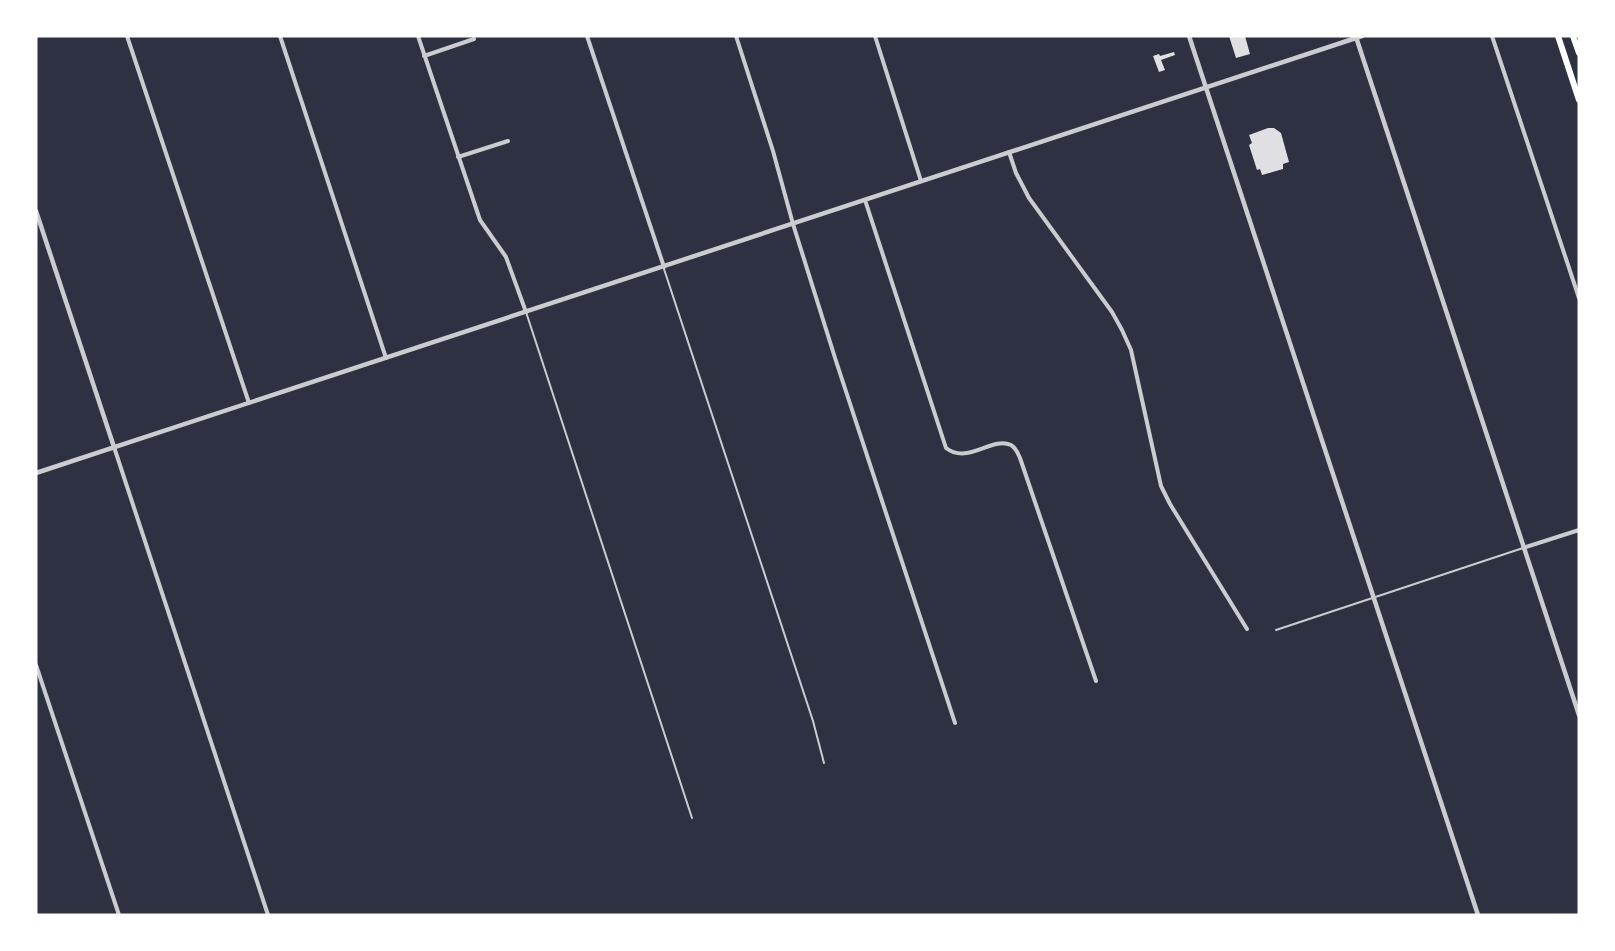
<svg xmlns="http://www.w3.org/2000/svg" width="1615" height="951" font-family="Quicksand,sans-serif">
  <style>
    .building { fill: #e0e0e3 }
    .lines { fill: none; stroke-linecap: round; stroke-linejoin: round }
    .service { stroke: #caccd0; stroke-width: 2 }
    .minor { stroke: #caccd0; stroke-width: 4 }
    .tertiary { stroke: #caccd0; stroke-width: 4.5 }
    .trunk { stroke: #fff; stroke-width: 6 }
  </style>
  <rect width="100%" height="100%" fill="#2d3142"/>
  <path class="building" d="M1229 36H1245L1250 54 1236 58Z
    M1174 52 1175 55 1161 60 1165 70 1159 72 1153 56 1159 54 1160 56Z
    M1268 128H1274L1281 133 1289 162 1283 164V169L1262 175 1260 169 1257 170 1249 145 1252 143 1249 135Z"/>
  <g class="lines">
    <path class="service" d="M664 269 813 721 824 763
      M526 312 692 818
      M1276 630 1523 548"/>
    <path class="minor" d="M127 36 249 403
      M280 36 386 358
      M418 36 480 220 506 257 526 312
      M587 36 664 267
      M736 36 773 151 793 224 836 361 955 723
      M875 36 921 181
      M1492 36 1579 298
      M424 56 474 39
      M1009 152 1016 173 1029 198 1112 312 1122 330 1131 350 1161 486 1170 504 1247 629
      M458 157 508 141
      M865 200 946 448C968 465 992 436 1011 445 1016 448 1018 453 1020 458L1096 681
      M114 447 268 915
      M1523 548 1579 530
      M36 665 119 915"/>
    <path class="tertiary" d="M1189 36 1478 915
      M1356 37 1579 715
      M36 211 114 447
      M36 473 1362 36"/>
    <path class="trunk" d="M1558 36 1579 100
      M1573 36 1579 53"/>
  </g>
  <rect width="1615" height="951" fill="none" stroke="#ffffff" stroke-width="75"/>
</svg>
